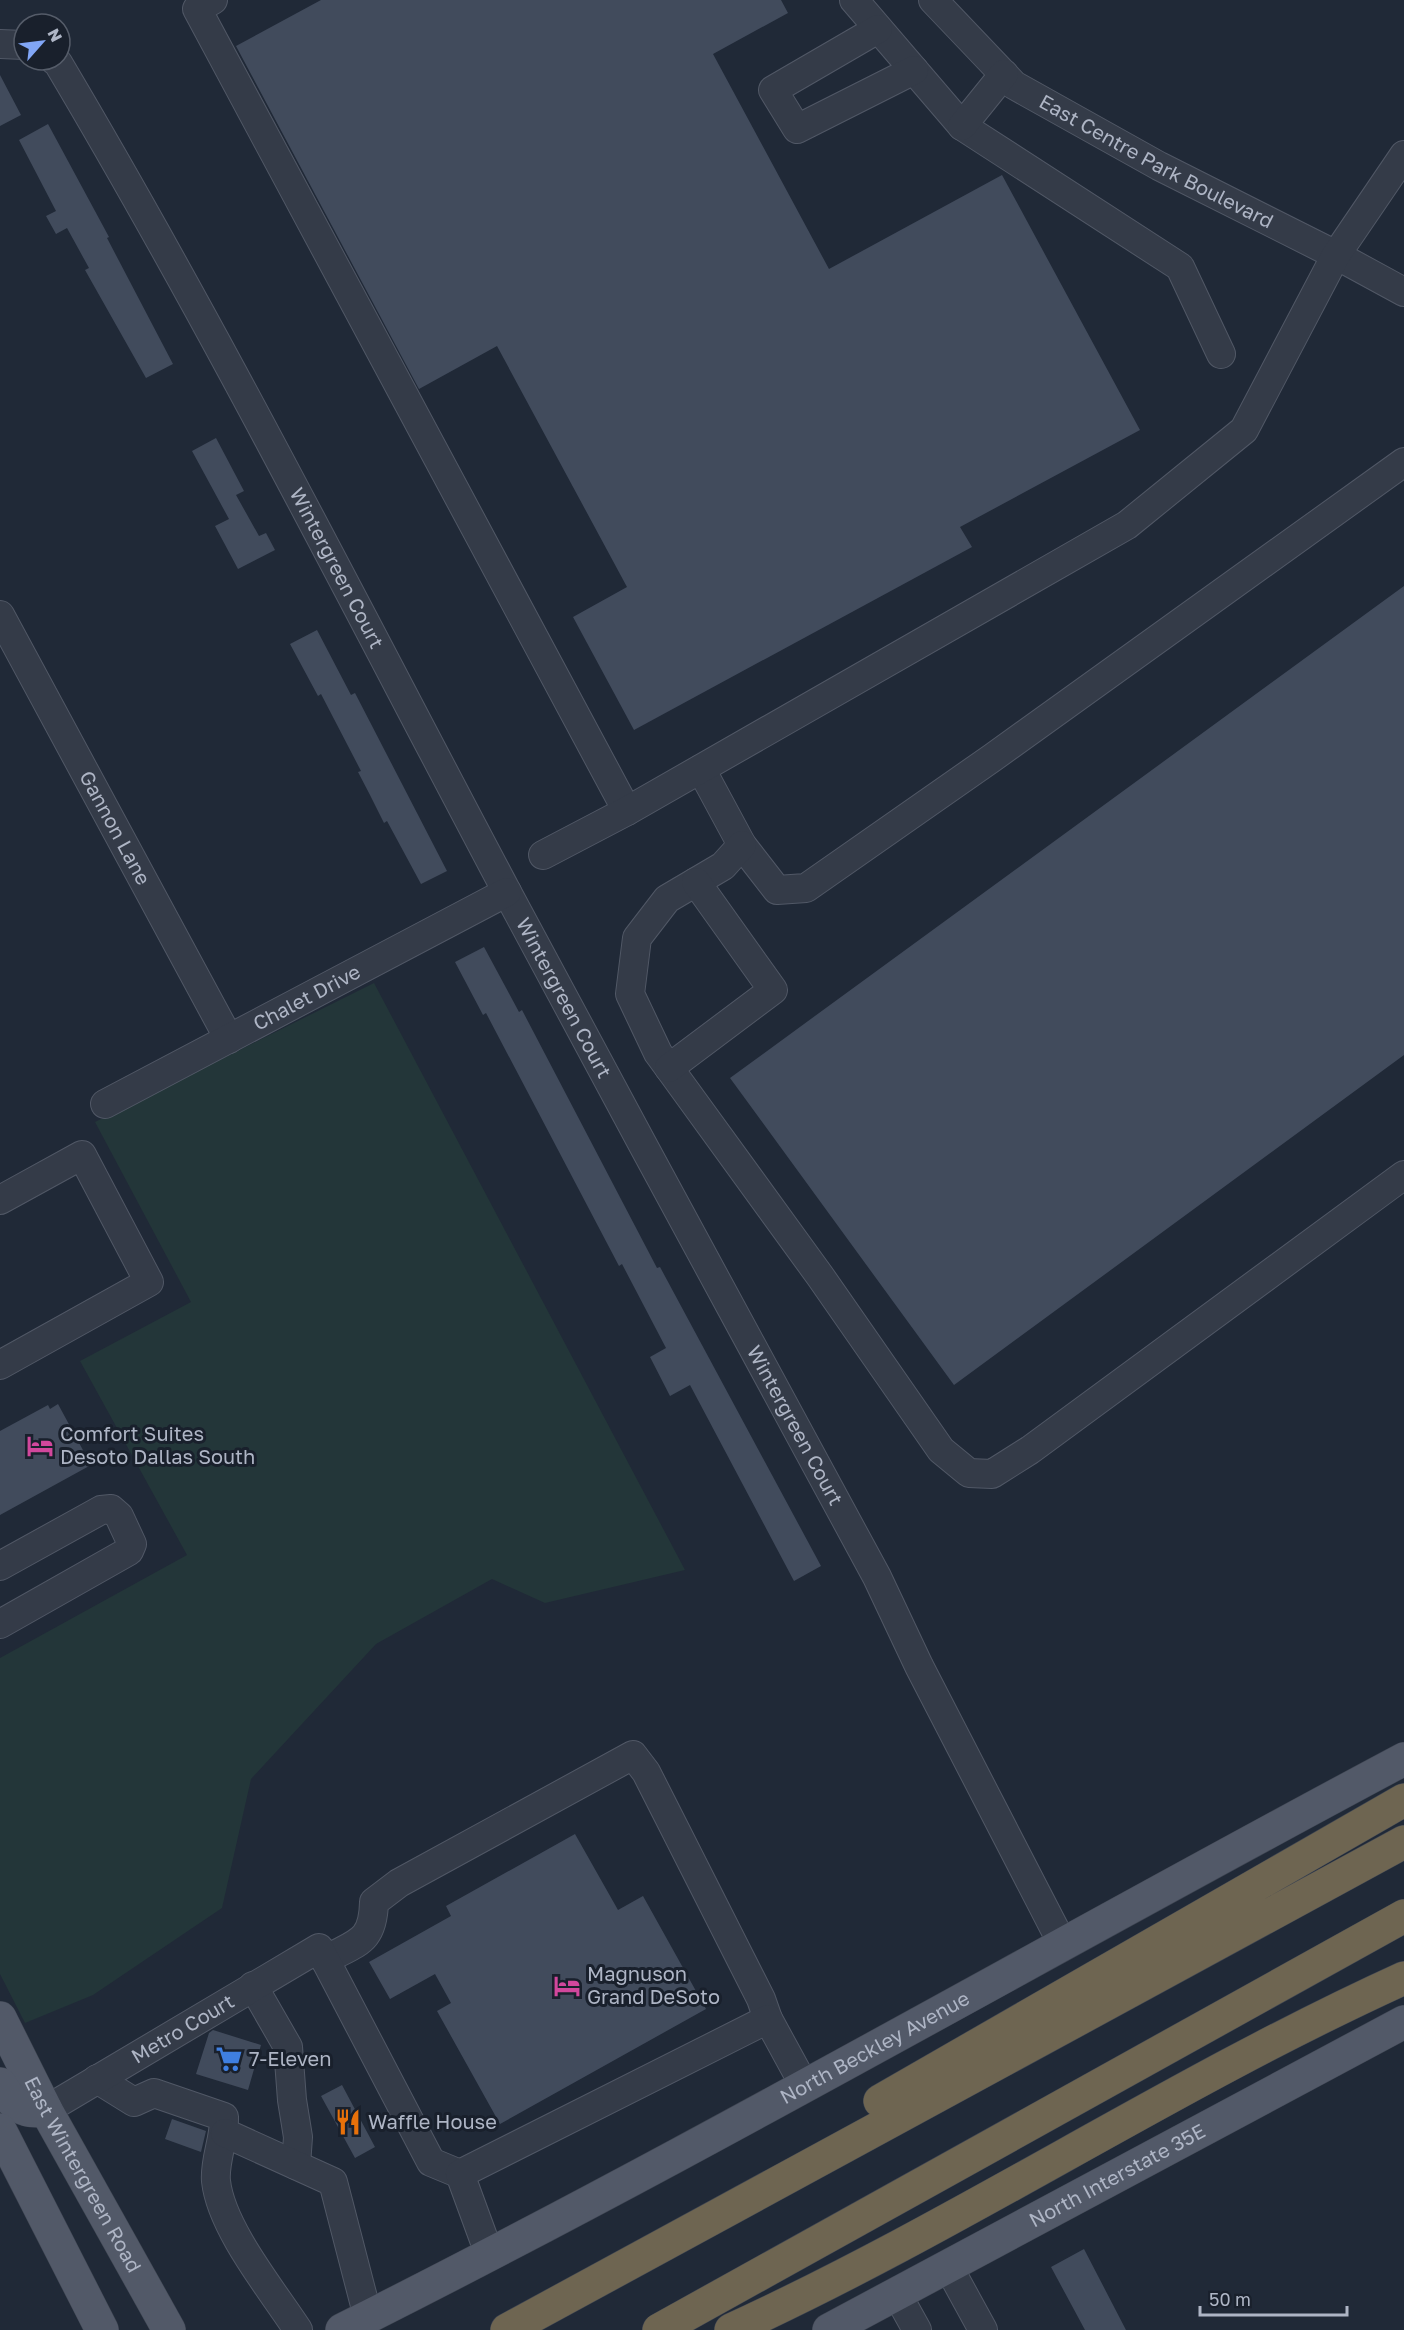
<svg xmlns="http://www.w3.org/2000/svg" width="1404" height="2330" font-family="'Golos Text',sans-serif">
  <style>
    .green { fill: #233639 }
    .building { fill: #414b5c }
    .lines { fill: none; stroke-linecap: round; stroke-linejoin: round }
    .minor-casing { stroke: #515866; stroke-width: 30 }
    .major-casing { stroke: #3d4451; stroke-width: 34 }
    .highway-casing { stroke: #3e4552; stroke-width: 34 }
    .minor { stroke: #343b48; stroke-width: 28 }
    .major { stroke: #525968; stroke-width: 33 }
    .highway { stroke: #6e6551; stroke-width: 33 }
    .labels { text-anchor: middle; stroke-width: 6; stroke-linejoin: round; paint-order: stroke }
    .street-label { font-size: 20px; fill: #aeb5c5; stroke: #19202c }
    .poi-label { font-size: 20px; fill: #aeb5c5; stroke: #19202c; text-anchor: start }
  </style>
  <rect width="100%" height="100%" fill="#202937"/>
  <path class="green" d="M374 983 685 1570 545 1603 492 1579 376 1644 251 1779 222 1908 93 1995 25 2023 0 1974V1658L187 1555 80 1361 191 1302 95 1122Z"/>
  <path class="building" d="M321 0H781L788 13 713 54 829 269 1002 175 1140 430 960 527 972 547 634 730 573 617 627 587 497 346 419 389 236 46Z
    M0 75 21 115 0 126Z
    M48 124 109 237 107 238 173 364 146 378 85 270 89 268 67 228 56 234 46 216 56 211 19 140Z
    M216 438 244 491 236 495 259 536 266 533 275 550 238 569 215 526 229 519 192 451Z
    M1404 586V1055L954 1385 730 1078Z
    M317 630 351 695 355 693 447 871 421 884 387 821 384 823 370 795 358 772 361 771 321 694 318 696 290 644Z
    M484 947 519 1012 522 1010 657 1268 660 1267 821 1566 794 1581 690 1385 670 1396 650 1357 666 1348 622 1264 619 1266 486 1013 483 1015 455 962Z
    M58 1404 91 1465 0 1515V1431L48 1405 50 1409Z
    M575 1834 618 1910 643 1896 706 2009 500 2124 437 2011 451 2003 435 1974 390 1999 369 1962 451 1916 446 1906Z
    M213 2030 261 2045 248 2090 196 2074 209 2033Z
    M342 2085 375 2147 355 2158 321 2096Z
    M172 2119 206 2131 201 2152 165 2139Z
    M1084 2249 1126 2330H1085L1051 2267Z"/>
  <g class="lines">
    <g class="minor-casing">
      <g id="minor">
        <path d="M213 0 197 9 627 811"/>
        <path d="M854 0 962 126 1180 267 1221 354"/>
        <path id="s1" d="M933 0 1014 85 1159 166 1336 255 1404 292"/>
        <path d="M878 29 773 90 797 129 914 70"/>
        <path d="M0 44 24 45"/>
        <path id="s2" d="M54 60 58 63C219 334 360 615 507 892 629 1121 754 1349 877 1577L919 1666 1062 1943"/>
        <path d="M962 126 1004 74"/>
        <path id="s3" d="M0 615 229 1039"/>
        <path d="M701 769 742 845 777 890 806 888 992 758 1404 462"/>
        <path d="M742 845 723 866 667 899 637 938 630 994 658 1053 669 1068 820 1276 941 1450 969 1473 992 1474 1030 1450 1404 1175"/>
        <path d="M543 855 627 811 1127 525 1244 430 1336 255 1404 155"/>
        <path d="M669 1068 773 990 696 882"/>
        <path id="s4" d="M105 1104 507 892"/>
        <path d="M0 1200 82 1155 149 1282 0 1365"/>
        <path d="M0 1566 101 1510 111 1509 119 1516 132 1544 129 1551 0 1624"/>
        <path d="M325 1960C357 1942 373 1943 374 1902L399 1883 633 1755 646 1772 761 1999 768 2019"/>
        <path d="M253 1986 288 2047 292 2100 298 2137 296 2165"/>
        <path d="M97 2079 134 2102 154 2093 224 2117C225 2138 214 2161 216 2181 221 2228 272 2290 298 2330"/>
        <path id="s5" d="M46 2110 319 1948 431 2162 460 2174"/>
        <path d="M225 2133 333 2182 368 2317"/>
        <path d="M490 2256 460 2174 768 2019 804 2085"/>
        <path d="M948 2266 983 2330"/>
        <path d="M897 2294 917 2330"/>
      </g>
    </g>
    <g class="major-casing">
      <g id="major">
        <path id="s6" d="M0 2018 46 2110 169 2330"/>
        <path d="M0 2084C12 2104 22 2114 46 2110"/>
        <path d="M0 2130 102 2330"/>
        <path id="s7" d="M342 2330C701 2150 1049 1948 1404 1759"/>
        <path id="s8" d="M829 2330 1404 2022"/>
      </g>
    </g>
    <g class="highway-casing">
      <path id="highway" d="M880 2101 1404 1800
        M507 2330 1404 1842
        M659 2330 1404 1916
        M731 2330C962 2224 1173 2083 1404 1978"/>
    </g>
    <use href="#minor" class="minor"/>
    <use href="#major" class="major"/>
    <use href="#highway" class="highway"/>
  </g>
  <defs>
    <g id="hotel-bare" transform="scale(2.07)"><path d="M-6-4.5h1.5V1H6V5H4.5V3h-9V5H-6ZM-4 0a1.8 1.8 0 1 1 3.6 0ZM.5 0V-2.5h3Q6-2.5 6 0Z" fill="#d1479c" stroke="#19202c" stroke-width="2.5" paint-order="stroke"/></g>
    <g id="supermarket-bare" transform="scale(2.07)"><path d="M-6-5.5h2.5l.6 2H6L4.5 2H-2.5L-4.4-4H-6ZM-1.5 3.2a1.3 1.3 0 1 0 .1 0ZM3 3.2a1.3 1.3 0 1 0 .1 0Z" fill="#3f7fe0" stroke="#19202c" stroke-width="2.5" paint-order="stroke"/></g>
    <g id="restaurant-bare" transform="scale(2.07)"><path d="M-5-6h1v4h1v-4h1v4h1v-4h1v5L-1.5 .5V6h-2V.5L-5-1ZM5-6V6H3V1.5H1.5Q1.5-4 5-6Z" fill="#e8710a" stroke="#19202c" stroke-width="2.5" paint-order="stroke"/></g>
  </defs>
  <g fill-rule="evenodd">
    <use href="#hotel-bare" x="40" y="1446"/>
    <use href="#hotel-bare" x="567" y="1986"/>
    <use href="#supermarket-bare" x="229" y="2059"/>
    <use href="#restaurant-bare" x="348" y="2122"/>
  </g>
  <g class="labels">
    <g class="street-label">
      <text dy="7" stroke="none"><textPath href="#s1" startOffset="279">East Centre Park Boulevard</textPath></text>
      <text dy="7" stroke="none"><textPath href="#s2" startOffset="582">Wintergreen Court</textPath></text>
      <text dy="7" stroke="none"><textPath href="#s3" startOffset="242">Gannon Lane</textPath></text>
      <text dy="7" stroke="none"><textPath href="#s4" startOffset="228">Chalet Drive</textPath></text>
      <text dy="7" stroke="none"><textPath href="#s2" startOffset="1068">Wintergreen Court</textPath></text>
      <text dy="7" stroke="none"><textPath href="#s2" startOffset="1554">Wintergreen Court</textPath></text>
      <text dy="7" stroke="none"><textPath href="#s5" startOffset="159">Metro Court</textPath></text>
      <text dy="7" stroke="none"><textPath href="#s7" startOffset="603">North Beckley Avenue</textPath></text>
      <text dy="7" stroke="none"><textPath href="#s6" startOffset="177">East Wintergreen Road</textPath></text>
      <text dy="7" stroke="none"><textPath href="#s8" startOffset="327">North Interstate 35E</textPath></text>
    </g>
    <g class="poi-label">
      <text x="60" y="1441">Comfort Suites<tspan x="60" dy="23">Desoto Dallas South</tspan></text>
      <text x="587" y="1981">Magnuson<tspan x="587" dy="23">Grand DeSoto</tspan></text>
      <text x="249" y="2066">7-Eleven</text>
      <text x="368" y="2129">Waffle House</text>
    </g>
  </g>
  <g transform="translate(42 42) rotate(62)"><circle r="28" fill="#19202c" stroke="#555c69" stroke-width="1.5"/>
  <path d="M0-4.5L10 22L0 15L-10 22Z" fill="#81a6f6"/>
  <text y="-9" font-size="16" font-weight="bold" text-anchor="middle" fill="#aeb5c5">N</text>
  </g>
  <path d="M1200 2306v9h147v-9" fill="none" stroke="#aeb5c5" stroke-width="3"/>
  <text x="1209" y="2306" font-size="18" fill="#aeb5c5" stroke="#19202c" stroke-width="4.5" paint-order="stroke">50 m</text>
</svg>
